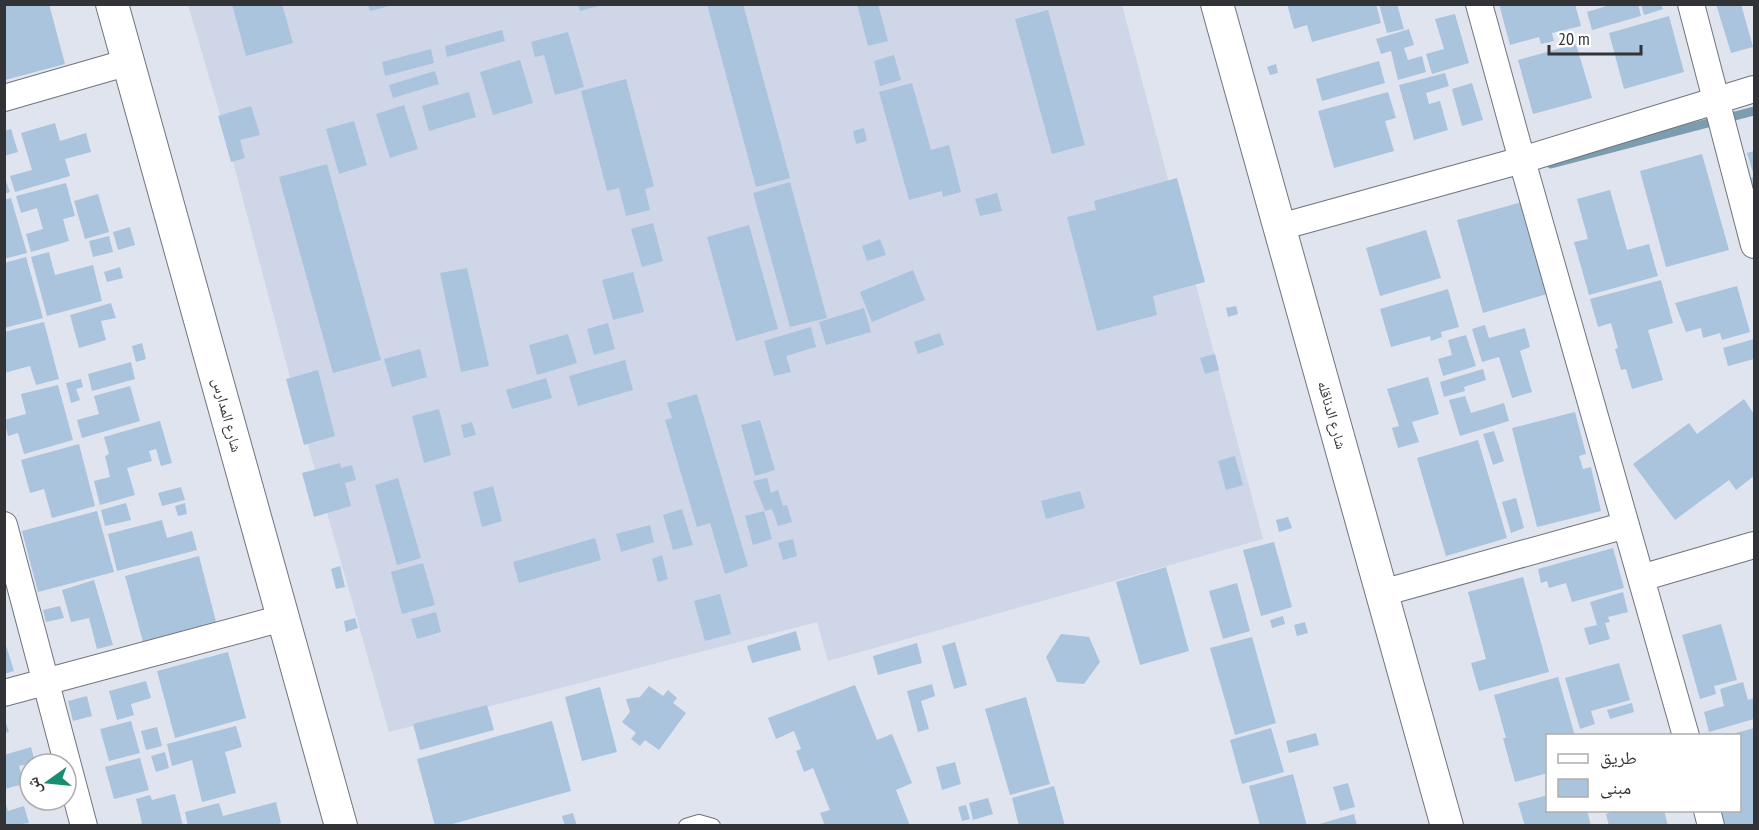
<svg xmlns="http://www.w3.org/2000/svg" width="1759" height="830" font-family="'PT Sans Narrow','Noto Naskh Arabic',sans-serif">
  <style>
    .built { fill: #ced6e8 }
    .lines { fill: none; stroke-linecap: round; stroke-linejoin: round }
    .stream { stroke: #7b9dad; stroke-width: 9 }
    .building { fill: #aac4dd }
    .service-casing { stroke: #70747e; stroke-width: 16 }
    .minor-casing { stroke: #70747e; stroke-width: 28 }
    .tertiary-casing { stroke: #70747e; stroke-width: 34 }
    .service { stroke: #fff; stroke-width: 14 }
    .minor { stroke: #fff; stroke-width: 26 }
    .tertiary { stroke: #fff; stroke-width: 32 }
    .labels { text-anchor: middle; stroke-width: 4.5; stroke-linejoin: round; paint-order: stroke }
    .street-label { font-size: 15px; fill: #313337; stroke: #fff }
  </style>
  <rect width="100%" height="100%" fill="#dfe4ef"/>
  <path class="built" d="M188 5H1122L1263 539 828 661 817 622 389 732 308 445 224 128Z"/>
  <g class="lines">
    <path class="stream" d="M1551 164 1754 111"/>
  </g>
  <path class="building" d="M5 4H49L65 64 5 80Z
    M232 4H282L293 43 246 56Z
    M368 4H393V5L370 11Z
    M578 4H602V5L580 11Z
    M707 4H743L790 178 756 187Z
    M857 4H878L888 41 868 46Z
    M1287 4H1376L1381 23 1312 42 1307 25 1294 29Z
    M1379 4H1397L1404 29 1387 33Z
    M1499 4H1575L1581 26 1552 33 1554 41 1541 44 1539 37 1510 45Z
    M1613 4H1638L1641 16 1592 30 1587 12Z
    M1641 4H1661L1663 9 1644 15Z
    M1716 4H1741L1753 47 1731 53Z
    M1048 10 1085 145 1052 154 1015 19Z
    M1455 14 1469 63 1432 74 1426 54 1444 49 1435 19Z
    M1669 16 1684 72 1624 89 1609 33Z
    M1409 29 1414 45 1404 48 1408 60 1422 56 1426 72 1398 80 1391 51 1381 54 1376 39Z
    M502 30 505 41 447 57 445 46Z
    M568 32 584 87 555 95 544 55 535 57 531 42Z
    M1576 44 1592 98 1533 114 1518 60Z
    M431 49 434 63 385 76 382 62Z
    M894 55 901 80 880 86 874 61Z
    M520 60 533 103 493 115 480 72Z
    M1379 61 1385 83 1322 101 1316 79Z
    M1276 64 1278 73 1270 75 1267 67Z
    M435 71 439 84 393 98 389 85Z
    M1445 73 1449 86 1426 93 1429 104 1440 101 1448 130 1414 140 1399 85Z
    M626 79 654 186 645 189 650 210 626 216 619 188 607 191 581 91Z
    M912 83 931 150 949 145 961 192 943 197 942 191 909 200 879 92Z
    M1472 83 1483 120 1462 126 1452 89Z
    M469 92 476 117 429 131 422 106Z
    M1388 92 1396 118 1385 121 1394 151 1334 168 1318 111Z
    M404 105 418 149 390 158 376 114Z
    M251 106 260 135 240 140 245 158 231 162 218 116Z
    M354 121 367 165 339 174 326 129Z
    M55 123 60 141 86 133 91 152 65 159 70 176 15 192 10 176 32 170 21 133Z
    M864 128 867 141 856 144 853 131Z
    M11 129 18 152 4 156V131Z
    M1754 151V176L1747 153Z
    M1702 154 1729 250 1666 267 1640 171Z
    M327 164 381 360 333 373 279 177Z
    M4 176 10 192 4 194Z
    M1754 177V209L1745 180Z
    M1177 178 1205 282 1153 296 1157 315 1097 331 1067 217 1096 210 1094 201Z
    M790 182 827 318 790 327 753 193Z
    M66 183 75 216 63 219 69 241 31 252 26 234 43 229 37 208 21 213 16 196Z
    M1610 190 1627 250 1649 244 1658 276 1589 295 1574 242 1588 239 1577 199Z
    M997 193 1002 211 980 216 975 199Z
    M98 194 109 232 85 239 74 201Z
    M11 198 27 253 4 259V200Z
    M1522 202 1547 294 1483 313 1457 220Z
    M653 223 663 261 642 267 631 229Z
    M749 225 778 329 736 341 707 237Z
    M130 227 135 245 118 250 113 232Z
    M1426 230 1441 278 1380 296 1366 248Z
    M109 236 113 252 93 257 89 241Z
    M880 239 886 255 867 261 862 246Z
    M49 252 55 275 93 265 102 301 47 316 31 257Z
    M26 257 43 318 4 328V263Z
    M120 267 123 278 107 282 104 272Z
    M467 268 489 366 461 372 440 273Z
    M913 270 925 300 872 322 860 292Z
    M633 272 644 312 613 320 602 280Z
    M1661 280 1673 323 1648 330 1663 380 1632 389 1626 369 1621 370 1615 349 1618 348 1611 323 1598 327 1590 299Z
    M1737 286 1750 332 1722 340 1720 333 1703 338 1701 328 1686 332 1675 303Z
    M1448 289 1459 327 1441 332 1442 337 1431 341 1430 336 1391 347 1380 309Z
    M111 303 116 318 101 321 106 340 79 348 70 315Z
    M1236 306 1238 314 1228 317 1226 308Z
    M864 308 871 332 826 345 819 322Z
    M44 322 59 379 36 385 30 366 4 373V332Z
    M608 323 615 349 594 355 587 329Z
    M1485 325 1489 338 1525 328 1530 347 1520 351 1532 392 1512 398 1499 357 1482 362 1472 329Z
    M811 327 816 347 786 356 791 372 774 376 764 341Z
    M940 333 944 345 918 354 914 342Z
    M568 334 577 363 537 375 529 345Z
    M1466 335 1476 366 1443 376 1438 359 1452 355 1448 340Z
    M1754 339V359L1728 366 1723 348Z
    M142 343 146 359 136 362 132 346Z
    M420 349 427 377 392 387 384 359Z
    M1215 354 1219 370 1205 374 1200 358Z
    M625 360 633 390 578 406 569 376Z
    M131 362 135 379 92 391 88 374Z
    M1483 369 1486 380 1464 387 1465 391 1444 397 1440 382Z
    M318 370 335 436 304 445 286 379Z
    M1428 377 1439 414 1412 422 1419 442 1398 448 1392 428 1399 426 1387 389Z
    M546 378 552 398 512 409 506 390Z
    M81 379 83 387 76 389 80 400 71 403 66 383Z
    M58 385 73 440 24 454 18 433 8 436 4 420 26 414 21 394Z
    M130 386 140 421 82 438 77 420 99 414 94 396Z
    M697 394 748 566 725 574 710 523 697 527 665 420 672 418 667 403Z
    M1465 396 1471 413 1504 403 1509 421 1460 436 1449 400Z
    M1744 399 1754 414V476L1736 490 1729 480 1675 520 1633 464 1689 423 1697 434Z
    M439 409 451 455 424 463 412 416Z
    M1575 412 1586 454 1579 456 1583 469 1591 467 1601 511 1537 527 1512 428Z
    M760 420 775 470 755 476 741 425Z
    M160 421 172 463 161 466 156 449 149 451 152 461 127 468 135 495 100 505 94 481 110 477 105 456 109 454 104 437Z
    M472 422 476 435 464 438 461 425Z
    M1494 431 1504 461 1493 465 1483 434Z
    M1478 440 1507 538 1446 556 1417 458Z
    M79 444 95 506 52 518 44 489 30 493 21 460Z
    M1235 456 1243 485 1226 490 1218 461Z
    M340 463 341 468 352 465 356 480 345 483 351 506 314 517 302 473Z
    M398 478 421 558 397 565 375 485Z
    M767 478 771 493 778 490 783 506 787 505 792 522 778 526 772 509 765 511 753 481Z
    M493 486 502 521 482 527 473 492Z
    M181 487 185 500 162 506 158 493Z
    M1080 491 1085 508 1046 519 1041 501Z
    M1516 498 1524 528 1511 533 1502 502Z
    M126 503 131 520 105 526 101 510Z
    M185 503 187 514 178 516 175 506Z
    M682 509 693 545 673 550 663 515Z
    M97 511 114 572 38 592 22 531Z
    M764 511 772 539 753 545 745 516Z
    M1288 517 1292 528 1279 532 1276 520Z
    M162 520 167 538 192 531 197 550 117 571 108 534Z
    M650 525 654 542 621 552 616 534Z
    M595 538 601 560 519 583 513 562Z
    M793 539 797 556 783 560 778 543Z
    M1274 542 1292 607 1261 616 1243 550Z
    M1613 548 1624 588 1572 602 1566 583 1549 588 1547 581 1541 583 1538 569Z
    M662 555 668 579 658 582 652 559Z
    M199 556 216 622 143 642 125 576Z
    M423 563 435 605 402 614 391 572Z
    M340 566 345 587 336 589 331 569Z
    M1166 567 1189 651 1140 665 1116 582Z
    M1523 577 1549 672 1479 691 1471 663 1486 659 1468 592Z
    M94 580 113 645 97 649 89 618 71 622 62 590Z
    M1237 583 1250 631 1223 639 1209 591Z
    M1623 592 1628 612 1608 617 1610 622 1605 623 1610 639 1589 645 1584 628 1597 625 1590 602Z
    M720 594 731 634 705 641 694 601Z
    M60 606 64 618 46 622 43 610Z
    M436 612 441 632 417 639 411 619Z
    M1283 616 1285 624 1272 628 1270 620Z
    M355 618 358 628 346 632 344 621Z
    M1305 622 1308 633 1297 636 1294 625Z
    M1721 624 1737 680 1714 686 1716 694 1700 699 1682 635Z
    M796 631 801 650 752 663 747 646Z
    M1061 634 1089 637 1100 662 1084 684 1057 682 1046 657Z
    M1252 637 1276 723 1235 735 1210 648Z
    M4 639 14 671 4 674Z
    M955 642 967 685 954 689 942 646Z
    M917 643 922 663 878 675 873 656Z
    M228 652 246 718 175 738 157 671Z
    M1619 663 1630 700 1591 711 1595 724 1580 729 1565 678Z
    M1558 677 1575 736H1548V773L1515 782 1503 738H1506L1494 695Z
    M146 681 151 698 131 704 134 715 117 720 109 691Z
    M1743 682 1748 700 1754 698V719L1709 732 1704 712 1724 706 1720 689Z
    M932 684 935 696 921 701 929 729 918 732 907 691Z
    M855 685 877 740 892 734 912 783 896 790 910 826H825L820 813 830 810 813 768 804 772 796 751 801 749 794 731 776 739 768 718Z
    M649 686 663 696 668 690 677 698 673 703 686 713 659 750 645 740 640 746 631 739 636 733 622 722 630 712 626 699 640 697Z
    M600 687 617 752 582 761 565 697Z
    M87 696 92 716 73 721 68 701Z
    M1026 697 1050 784 1010 795 985 709Z
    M1632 703 1634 712 1610 719 1607 710Z
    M487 705 494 730 420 750 413 724Z
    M4 717 9 732 4 733Z
    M131 721 140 753 109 761 100 729Z
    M552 721 571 791 445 826H435L417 759Z
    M236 726 242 747 225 752 236 793 202 802 192 760 172 766 167 744Z
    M157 727 162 746 146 750 141 731Z
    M1271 728 1284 772 1242 784 1230 740Z
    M1754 728V826H1725L1721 810H1740V736L1729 735Z
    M1316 733 1319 745 1289 753 1286 741Z
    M31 747 35 762 19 766 24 784 4 789V755Z
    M165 752 169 768 156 772 151 756Z
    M140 758 149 790 114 799 105 767Z
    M955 762 961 784 942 790 936 767Z
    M1293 774 1307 826H1260L1249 786Z
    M1348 783 1355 807 1340 811 1333 787Z
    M1054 786 1065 826H1019L1012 798Z
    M175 794 183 826H136L142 823 136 799 150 795 152 800Z
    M1548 795V810H1587L1591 826H1525L1518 803Z
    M988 798 993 814 973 820 969 803Z
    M4 799 8 811 24 806 29 823 7 826 4 816Z
    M276 802 281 823 275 826H188L185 812 219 803 223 816Z
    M966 805 970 819 962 821 958 807Z
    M1617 810H1664L1668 826H1609L1606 814Z
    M573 813 577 826H565L562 816Z
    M1354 814 1357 826H1316V825Z"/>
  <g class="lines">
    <g class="service-casing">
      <path id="service" d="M686 826 699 822 713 826"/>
    </g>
    <g class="minor-casing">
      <path id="minor" d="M1479 4 1525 171 1686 736
        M1691 4 1754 245
        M4 98 129 62
        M1280 227 1522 160 1754 89
        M4 525 84 826
        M1641 578 1754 545
        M1382 593 1626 525
        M4 693 283 618
        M1707 810 1711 826"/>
    </g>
    <g class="tertiary-casing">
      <path id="tertiary" d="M112 4 341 826
        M1217 4 1447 826"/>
    </g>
    <use href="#service" class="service"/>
    <use href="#minor" class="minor"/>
    <use href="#tertiary" class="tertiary"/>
  </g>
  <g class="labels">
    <g class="street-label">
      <text transform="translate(227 415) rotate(75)" y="5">شارع المدارس</text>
      <text transform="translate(1332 415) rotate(74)" y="5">شارع الدناقله</text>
    </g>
  </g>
  <rect width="1759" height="830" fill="none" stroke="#313337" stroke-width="12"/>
  <rect x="1546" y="734" width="195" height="78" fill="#ffffff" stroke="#adadaf" stroke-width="1.5"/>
  <rect x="1558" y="754" width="30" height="9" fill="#ffffff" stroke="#adadaf" stroke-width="1.5"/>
  <text x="1600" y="764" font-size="18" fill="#313337">طريق</text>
  <rect x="1558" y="779" width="30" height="18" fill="#aac4dd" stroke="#adadaf" stroke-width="1.5"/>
  <text x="1600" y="794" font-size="18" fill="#313337">مبنى</text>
  <g transform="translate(48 782) rotate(255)"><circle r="28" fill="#ffffff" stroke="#adadaf" stroke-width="1.5"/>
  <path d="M0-4.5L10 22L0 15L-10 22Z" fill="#188e70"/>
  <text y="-9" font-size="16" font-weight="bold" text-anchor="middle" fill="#313337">ش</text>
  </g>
  <path d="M1549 45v9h92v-9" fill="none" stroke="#313337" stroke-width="3"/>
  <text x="1558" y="45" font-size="18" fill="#313337" stroke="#ffffff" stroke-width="4.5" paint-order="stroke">20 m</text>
</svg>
